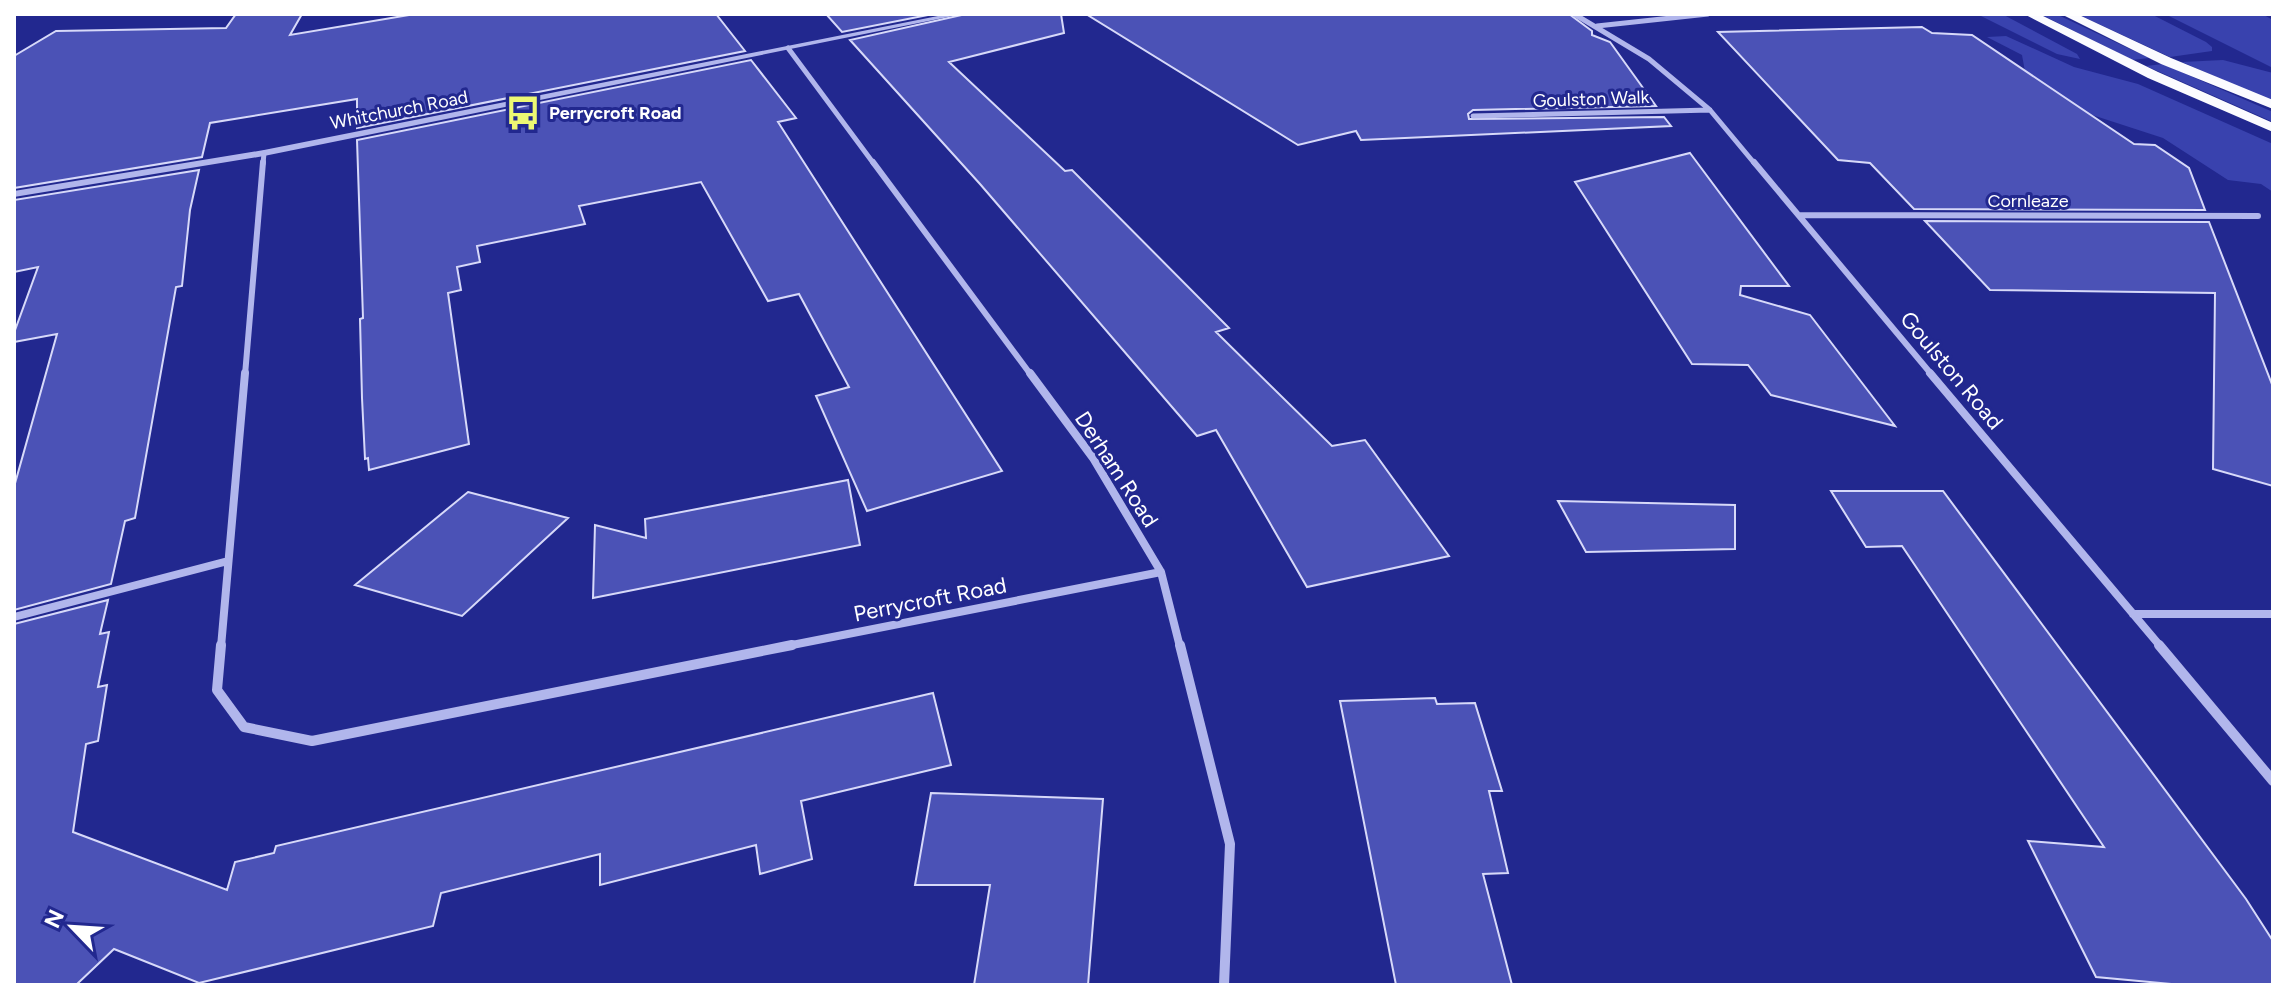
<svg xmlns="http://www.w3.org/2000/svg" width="2287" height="999" font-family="Figtree,sans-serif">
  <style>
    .green { fill: #3942ae }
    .building { fill: #4b52b6; stroke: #d7d9f9; stroke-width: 2 }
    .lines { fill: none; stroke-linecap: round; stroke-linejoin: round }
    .minor-far3 { stroke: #b1b6ec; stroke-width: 5 }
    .minor-far2 { stroke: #b1b6ec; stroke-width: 6 }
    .minor-far1 { stroke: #b1b6ec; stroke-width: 8 }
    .minor { stroke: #b1b6ec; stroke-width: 10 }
    .tertiary { fill: #b1b6ec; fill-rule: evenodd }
    .trunk { fill: #fbfbff; fill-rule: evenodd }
    .labels { text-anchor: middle; stroke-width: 6; stroke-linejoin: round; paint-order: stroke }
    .far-street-label { font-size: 18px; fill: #fff; stroke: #22288f }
    .far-poi-label { font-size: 18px; font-weight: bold; fill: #fff; stroke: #22288f; text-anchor: start }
    .street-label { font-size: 22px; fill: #fff; stroke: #22288f }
  </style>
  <rect width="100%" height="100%" fill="#22288f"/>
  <path class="green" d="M1977 14H2002L2077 54 2080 59 2057 54Z
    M2040 14H2056L2149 58 2132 60Z
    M2077 14H2151L2206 42 2212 47V51L2170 57Z
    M2165 14H2262L2273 20V68Z
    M2006 36 2074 67 2138 84 2273 144V192L2261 184 2228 180 2163 138 2083 112 2026 77 2022 55 1987 37Z
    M2223 60 2273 73V102L2182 62Z
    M2163 64 2273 112V122L2146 66Z"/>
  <path class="building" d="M236 14H302L290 35 415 14H716L745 51 357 128V99L210 123 202 157 14 188V56L56 31 226 28Z
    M826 14H933L842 32Z
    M966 14H1061L1064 33 949 62 1065 171 1072 170 1229 328 1216 332 1332 446 1365 440 1449 556 1307 587 1216 430 1197 436 980 184 850 40Z
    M1086 14H1569L1592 31V35L1610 42 1656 106 1473 110 1468 114 1469 119 1664 117 1671 126 1361 140 1356 131 1298 145Z
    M1922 27 1932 33 1972 35 2134 144 2155 145 2189 168 2205 210 1914 209 1870 163 1838 160 1718 32Z
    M751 60 796 118 778 122 1002 471 867 511 816 396 849 387 799 294 768 301 701 182 579 206 585 224 477 246 480 262 457 267 461 290 448 293 469 444 369 470 368 458 365 459 362 398 360 319 363 318 357 140Z
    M1690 153 1789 286H1741L1740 295 1810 315 1895 426 1771 395 1748 365 1692 364 1575 182Z
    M199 170 190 210 182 286 176 287 135 518 125 521 111 584 14 610V487L57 334 14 342V333L38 267 14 272V200Z
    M1925 221 2209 222 2273 387V486L2213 469 2215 293 1990 290Z
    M848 480 860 545 593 598 595 525 646 538 645 519Z
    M1831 491H1943L2246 899 2273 941V985H2182L2096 977 2028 841 2104 847 1902 546 1866 547Z
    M468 492 568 518 462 616 355 585Z
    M1558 501 1735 505V549L1586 552Z
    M108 600 100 634 109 632 98 687 107 685 98 741 86 744 73 832 227 890 235 862 274 853 276 846 933 693 951 765 801 801 812 859 760 874 756 845 600 885V854L441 893 433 926 199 983 114 949 76 985H14V624Z
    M1435 698 1437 704 1475 703 1502 791H1489L1508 873 1483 874 1512 985H1396L1340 701Z
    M931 793 1103 799 1088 985H974L990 885H915Z"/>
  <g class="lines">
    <path class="minor-far3" d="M1574 14 1649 59 1710 110 1755 164
      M1597 26 1708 14
      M788 48 874 164
      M1473 116 1710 110
      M263 164 264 153"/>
    <path class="minor-far2" d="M873 162 1031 375
      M1754 162 1932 375
      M1799 215 2258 216
      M245 375 263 162"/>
    <path class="minor-far1" d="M1030 373 1093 458 1161 572 1180 647
      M1930 373 2161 647
      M2133 614H2273
      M14 617 228 561
      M221 647 245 373
      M782 647 1161 572"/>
    <path class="minor" d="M221 645 217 690 244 727 312 741 792 645
      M1180 645 1230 844 1224 985
      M2159 645 2273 781"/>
    <path class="tertiary" d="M948 14H963L264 156 14 197V191L264 150Z"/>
    <path class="trunk" d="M2024 14H2039L2158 72 2273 123V132L2148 78Z
      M2061 14H2077L2171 58 2273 100V109L2161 64Z"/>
  </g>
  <defs>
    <g id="bus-bare" transform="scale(2.76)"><path d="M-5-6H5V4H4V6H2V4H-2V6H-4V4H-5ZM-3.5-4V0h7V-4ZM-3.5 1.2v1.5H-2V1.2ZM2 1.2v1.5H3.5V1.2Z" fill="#edf873" stroke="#22288f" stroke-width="2.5" paint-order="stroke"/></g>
  </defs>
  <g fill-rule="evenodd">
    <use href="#bus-bare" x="523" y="113"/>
  </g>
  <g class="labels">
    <g class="far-street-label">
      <text transform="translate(1591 99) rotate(-2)" y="6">Goulston Walk</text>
      <text transform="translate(399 110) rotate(-11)" y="6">Whitchurch Road</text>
      <text x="2028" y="207">Cornleaze</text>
    </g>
    <g class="far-poi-label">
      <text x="549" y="119">Perrycroft Road</text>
    </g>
    <g class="street-label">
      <text transform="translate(1952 370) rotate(50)" y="8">Goulston Road</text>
      <text transform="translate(1117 469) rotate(57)" y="8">Derham Road</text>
      <text transform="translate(930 599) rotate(-11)" y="8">Perrycroft Road</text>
    </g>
  </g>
  <rect width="2287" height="999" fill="none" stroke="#ffffff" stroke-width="32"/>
  <g transform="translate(72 927) rotate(295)" stroke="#22288f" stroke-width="6" paint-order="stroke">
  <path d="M0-6L14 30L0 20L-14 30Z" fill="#ffffff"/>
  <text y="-12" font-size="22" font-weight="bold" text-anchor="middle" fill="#ffffff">N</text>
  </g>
</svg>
